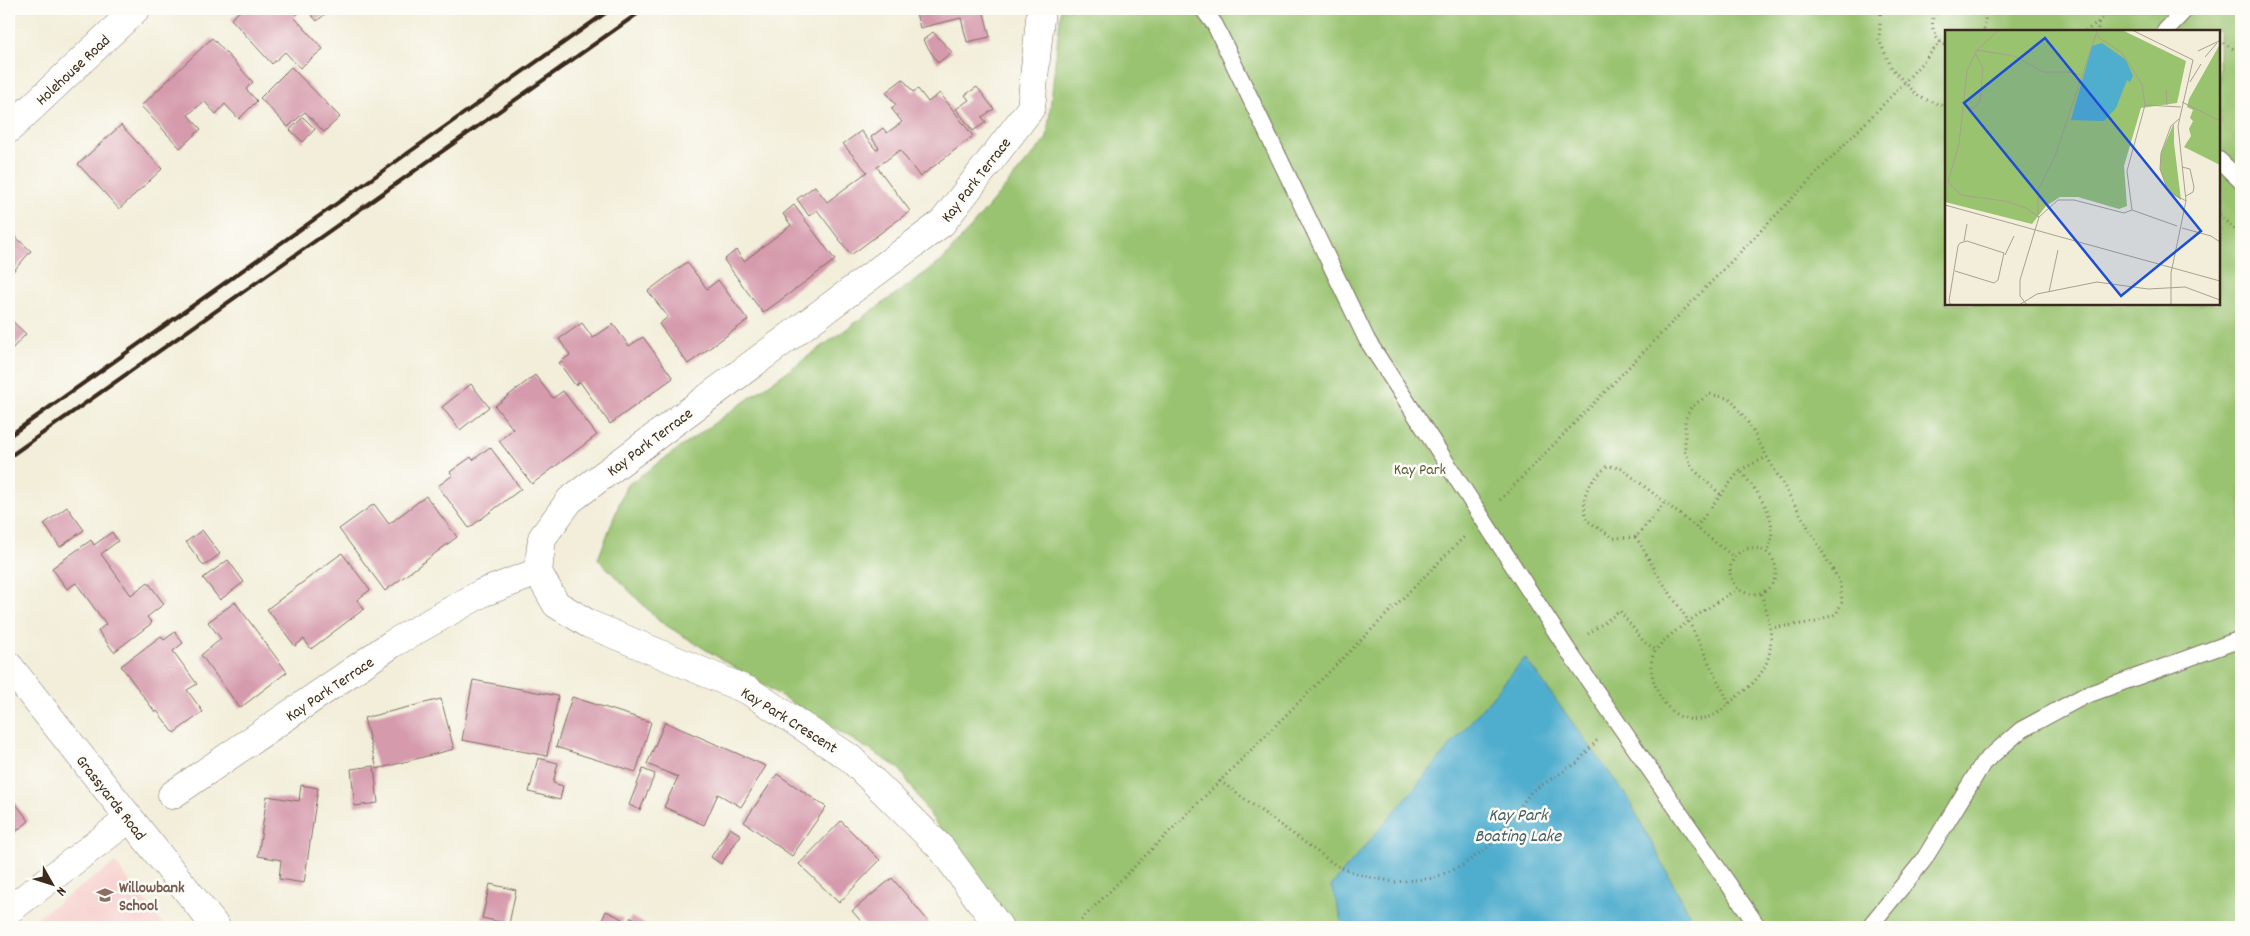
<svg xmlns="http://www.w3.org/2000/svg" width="2250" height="936" font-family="Dekko,sans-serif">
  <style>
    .built { fill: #f7d0ce }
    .green { fill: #99c36f; stroke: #6a7646; fill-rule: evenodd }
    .water { fill: #4fadce; stroke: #456c76 }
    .building { fill: #d59aac }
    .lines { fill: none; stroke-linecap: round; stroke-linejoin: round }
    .service-casing { stroke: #7b6f60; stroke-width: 18 }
    .minor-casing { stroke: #7b6f60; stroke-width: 29 }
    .tertiary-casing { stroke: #7b6f60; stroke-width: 29 }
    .path { stroke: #7b6f60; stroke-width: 3; stroke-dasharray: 1 4; stroke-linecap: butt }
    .service { stroke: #fff; stroke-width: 16 }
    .minor { stroke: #fff; stroke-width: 28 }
    .tertiary { stroke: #fff; stroke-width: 28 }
    .rail { stroke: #3b2a1e; stroke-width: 4 }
    .labels { text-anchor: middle; stroke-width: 5; stroke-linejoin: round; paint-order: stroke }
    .street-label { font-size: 16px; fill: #3b2a1e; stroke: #fdfcf7 }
    .park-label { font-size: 16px; fill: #575836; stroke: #fdfcf7 }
    .education-label { font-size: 16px; font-weight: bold; fill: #785e54; stroke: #fdfcf7; text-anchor: start }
    .water-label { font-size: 18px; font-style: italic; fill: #435e64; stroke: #fdfcf7 }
    .inset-road { fill: none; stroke: #a9a08f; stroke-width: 1 }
    .view { fill: #1d4ed8; fill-opacity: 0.15; stroke: #1d4ed8; stroke-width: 2.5 }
    .inset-edge { fill: none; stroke: #3b2a1e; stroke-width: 2.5 }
  </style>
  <rect width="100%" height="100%" fill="#fdfcf7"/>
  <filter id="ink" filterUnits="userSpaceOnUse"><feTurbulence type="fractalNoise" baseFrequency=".02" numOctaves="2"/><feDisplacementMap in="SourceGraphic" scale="10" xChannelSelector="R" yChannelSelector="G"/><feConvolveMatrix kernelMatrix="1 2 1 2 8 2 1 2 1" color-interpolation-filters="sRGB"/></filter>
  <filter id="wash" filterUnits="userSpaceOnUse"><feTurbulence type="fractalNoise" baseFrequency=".0096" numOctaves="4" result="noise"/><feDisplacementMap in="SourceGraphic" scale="20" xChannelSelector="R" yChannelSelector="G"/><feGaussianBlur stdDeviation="1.12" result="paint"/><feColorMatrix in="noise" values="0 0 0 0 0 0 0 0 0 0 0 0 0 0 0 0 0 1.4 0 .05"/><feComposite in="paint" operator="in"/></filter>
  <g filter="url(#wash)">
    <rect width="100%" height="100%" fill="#f2eeda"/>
    <path class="built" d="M115 863 165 927H23Z"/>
    <path class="green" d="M1061 9H2241V927H1005L899 768 659 621 598 559 626 486 942 261 1047 138ZM1946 31H2219V304H1946Z"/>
    <path class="water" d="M1525 658 1628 798 1696 927H1344L1331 886Z"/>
    <g id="blocks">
      <path class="building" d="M242 9H303L294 17 323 49 300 68 285 52 272 64 231 19Z
        M306 9H331L317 21Z
        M915 9H983L990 37 967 42 961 18 920 28Z
        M933 32 952 52 938 63 923 40Z
        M212 38 253 82 246 89 257 101 239 119 225 104 216 114 204 101 188 115 201 129 180 148 141 106Z
        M291 67 340 117 324 132 305 112 288 127 260 98Z
        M903 79 913 92 918 89 928 102 940 93 973 136 920 177 900 150 877 167 910 211 851 255 817 210 809 216 797 199 815 186 827 202 867 172 843 144 861 131 876 150 879 148 871 137 883 128 887 133 902 122 891 108 896 105 886 92Z
        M977 87 994 109 982 117 986 122 973 131 956 109 969 100 965 95Z
        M303 117 315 129 303 142 290 130Z
        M121 125 162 169 119 209 78 164Z
        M794 205 835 260 763 313 724 260 736 250 744 261 791 225 783 214Z
        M9 231 31 251 9 276Z
        M687 262 707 289 718 280 748 320 688 364 659 324 668 317 648 291Z
        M9 318 26 334 9 352Z
        M582 323 593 338 613 324 629 346 643 337 673 378 610 424 580 382 575 385 559 363 570 355 559 339Z
        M535 375 553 398 563 391 597 435 532 484 499 441 513 429 495 406Z
        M471 384 489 407 460 430 442 407Z
        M490 447 521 489 469 528 438 486 453 475 450 472 471 457 473 460Z
        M426 496 457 537 385 591 339 529 374 504 389 524Z
        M67 507 84 530 60 547 44 524Z
        M202 530 220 554 204 566 186 542Z
        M112 532 118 541 101 554 131 595 148 582 164 604 147 617 152 623 114 652 98 631 106 624 76 583 67 589 52 568 91 540 94 545Z
        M342 553 370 590 357 600 364 609 311 649 304 639 295 646 267 609Z
        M228 560 244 582 220 600 203 578Z
        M235 602 287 672 240 708 201 655 221 639 208 622Z
        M175 632 183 643 173 651 197 684 187 690 203 712 174 733 157 711 155 712 121 666 161 636 164 640Z
        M473 680 558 696 547 756 462 740Z
        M572 697 651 722 636 772 556 747Z
        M441 699 454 749 377 769 364 718Z
        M665 722 766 766 741 807 718 794 704 825 664 807 678 777 647 764Z
        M538 758 558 763 553 783 563 786 560 800 529 792Z
        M374 766 378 803 355 806 351 769Z
        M643 769 655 774 640 810 629 805Z
        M777 774 826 807 792 856 744 822Z
        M301 785 318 788 304 883 279 879 281 860 258 856 267 796 299 801Z
        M9 795 29 821 9 837Z
        M841 821 880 860 839 903 799 864Z
        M730 828 741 835 721 864 711 857Z
        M892 878 929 922 922 927H866L852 911Z
        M490 884 516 890 509 924 482 918Z
        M606 911 623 919 619 927H599Z
        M631 917 651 927H625Z"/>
    </g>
  </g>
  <g filter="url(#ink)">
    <use href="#blocks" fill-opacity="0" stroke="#7b6f60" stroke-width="1"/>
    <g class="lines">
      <g class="service-casing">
        <path id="service" d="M1203 9 1215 25 1367 340 1567 649 1758 927
          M2165 31 2186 9
          M2219 160 2241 181
          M1869 927 1923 861 1983 763 2021 730 2084 696 2241 639"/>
      </g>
      <g class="minor-casing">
        <path id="minor" d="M9 129 136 9
          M538 572 542 538 570 500 942 223 1031 108 1041 9
          M538 572 556 604 589 624 749 691 850 758 942 849 999 927
          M172 795 392 644 482 593 538 572
          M9 910 129 819"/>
      </g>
      <g class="tertiary-casing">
        <path id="tertiary" d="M9 666 216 927"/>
      </g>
      <path class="path" d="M1881 9 1879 40 1892 69 1919 97 1946 107
        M1937 9C1928 21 1933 39 1946 46
        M1982 9 1985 19 1984 31
        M2098 23 2112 9
        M2085 31 2098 23V31
        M2219 41 2241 53
        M2219 215 2241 235
        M1740 470 1767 457 1840 582 1842 602 1836 614 1816 622 1771 628
        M1720 494 1693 469 1685 451V420L1691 407 1710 394 1731 399 1749 424 1767 457
        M1500 500 1904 83 1941 41
        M1664 503 1636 537 1614 538 1586 520C1582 490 1586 487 1607 466L1621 468 1734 557
        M1696 527 1740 470C1759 495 1782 519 1767 552
        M1636 537 1661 580 1689 622 1729 703
        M1730 571a23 23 0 1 1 46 0a23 23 0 1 1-46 0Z
        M1738 588C1718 602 1668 632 1656 650 1649 660 1651 671 1654 682 1664 711 1683 728 1714 715 1721 712 1728 704 1734 699 1750 686 1764 676 1769 655 1774 632 1767 614 1761 592
        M1588 634 1620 611 1644 642 1656 650
        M1220 781 1337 866 1364 876 1395 882 1434 878 1463 865 1488 847 1532 791 1577 763 1599 738
        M1074 927 1464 537"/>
      <use href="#service" class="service"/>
      <use href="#minor" class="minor"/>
      <use href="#tertiary" class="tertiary"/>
      <path class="rail" d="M9 436 611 9
        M9 457 644 9"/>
    </g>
  </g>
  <defs>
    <g id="school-bare" transform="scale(1.35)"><path d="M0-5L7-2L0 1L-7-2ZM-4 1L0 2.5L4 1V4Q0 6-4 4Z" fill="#8d6e63" stroke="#fdfcf7" stroke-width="2.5" paint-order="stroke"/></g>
  </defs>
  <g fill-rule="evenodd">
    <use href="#school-bare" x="105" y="895"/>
  </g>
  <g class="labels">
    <g class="street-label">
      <text transform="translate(72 69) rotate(-43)" y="6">Holehouse Road</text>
      <text transform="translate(975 179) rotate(-52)" y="6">Kay Park Terrace</text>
      <text transform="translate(649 441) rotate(-37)" y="6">Kay Park Terrace</text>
      <text transform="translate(329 688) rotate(-34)" y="6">Kay Park Terrace</text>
      <text transform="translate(790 719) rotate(32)" y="6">Kay Park Crescent</text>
      <text transform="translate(112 797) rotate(52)" y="6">Grassyards Road</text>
    </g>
    <g class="park-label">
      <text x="1420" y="474">Kay Park</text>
    </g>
    <g class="education-label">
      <text x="119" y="892">Willowbank<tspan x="119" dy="18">School</tspan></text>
    </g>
    <g class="water-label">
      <text x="1518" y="820">Kay Park<tspan x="1518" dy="21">Boating Lake</tspan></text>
    </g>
  </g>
  <g transform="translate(1945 30)">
    <rect width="275" height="275" fill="#f2eeda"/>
    <path d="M0 0H177L241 31 232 73 196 78 179 136 182 176 174 179 133 167H115L101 176 87 194 0 172ZM275 14V135L239 117 246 106 244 99 248 91 245 88 248 80 242 77 244 69ZM229 93V113L236 170 223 161 215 139 216 123Z" fill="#99c36f"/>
    <path d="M157 13 181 30 188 46 185 52 182 50 171 78 159 91 126 90 147 16Z" fill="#4fadce"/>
    <path class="inset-road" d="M54 0 32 20 22 41 14 114 3 152 16 165 59 171 81 178 94 187M151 0 153 7 177 23 197 54 200 75 182 141 187 180M187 0 248 30M32 20 69 26 98 42H125L135 45M253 21 274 11M260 27 272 13M245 52 256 34M221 60 222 75M237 72 275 91M18 74 28 79 35 70 38 38 30 23M200 75 236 77M234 89 226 96 216 123 215 139 223 161 241 171M237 137 245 139 249 157 248 162 241 166M0 175 275 251M93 185V160L110 126 151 4M237 198 266 206 275 212M19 211 22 194M60 225 69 206M104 262 113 220M6 275 4 271 13 216 15 213 22 211 59 223 53 250 49 253 10 241M74 275 92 264 152 252 203 259 240 257 275 270M82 275 75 266V250L94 187 113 170H129L179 183 187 180 232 196M226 275V243L241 171 233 96 248 30"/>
    <path class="view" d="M100 8 256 201 176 266 19 73Z"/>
    <rect width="275" height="275" class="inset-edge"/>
  </g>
  <rect width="2250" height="936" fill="none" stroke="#fdfcf7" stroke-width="30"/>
  <g transform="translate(52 884) rotate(129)" stroke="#fdfcf7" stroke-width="4" paint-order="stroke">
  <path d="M0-4L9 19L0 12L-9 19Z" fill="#3b2a1e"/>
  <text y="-8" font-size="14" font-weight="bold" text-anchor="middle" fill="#3b2a1e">N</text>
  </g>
</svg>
